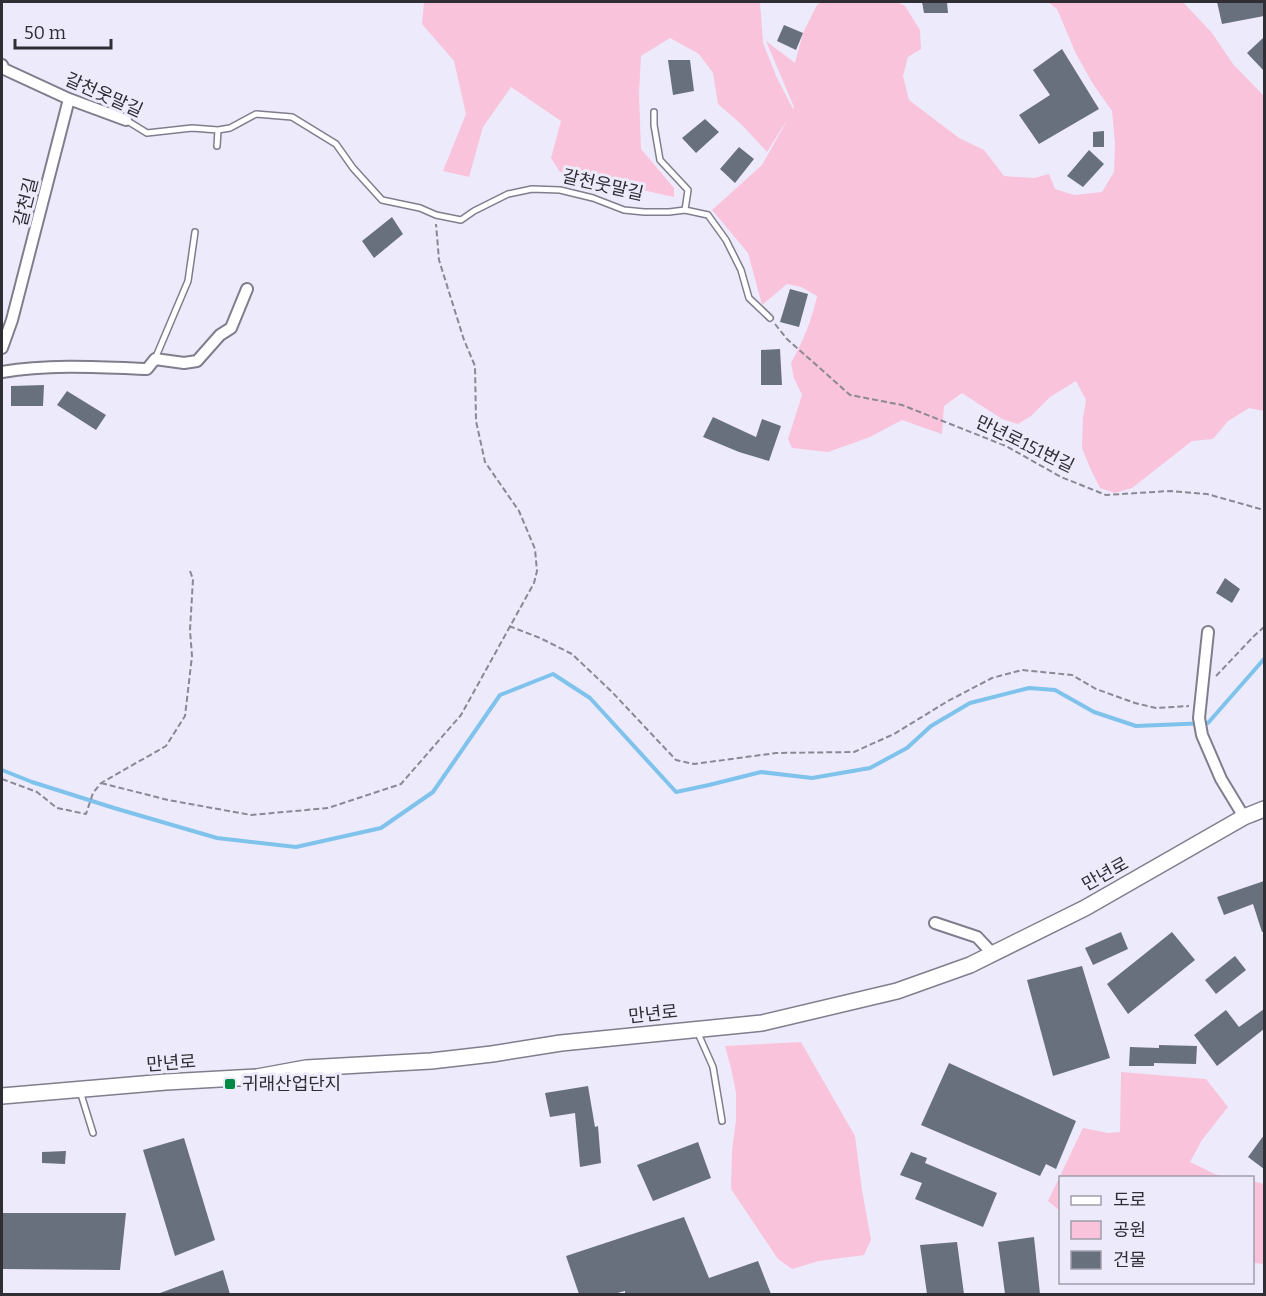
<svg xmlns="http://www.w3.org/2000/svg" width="1266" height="1296" font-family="Bitter,'Noto Sans KR',serif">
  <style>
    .green { fill: #f9c3db }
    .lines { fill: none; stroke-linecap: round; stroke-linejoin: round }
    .stream { stroke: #7fc2ec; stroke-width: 4 }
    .building { fill: #69707d }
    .lane-casing { stroke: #807d8c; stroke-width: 8 }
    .street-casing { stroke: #807d8c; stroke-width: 14 }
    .secondary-casing { stroke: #807d8c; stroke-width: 18 }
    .path { stroke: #898893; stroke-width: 2; stroke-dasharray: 6 3; stroke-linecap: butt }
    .lane { stroke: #fff; stroke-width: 5 }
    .street { stroke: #fff; stroke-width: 10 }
    .secondary { stroke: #fff; stroke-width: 15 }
    .poi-dot { fill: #038946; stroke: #edebfb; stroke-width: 2 }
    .labels { text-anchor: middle; stroke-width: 6; stroke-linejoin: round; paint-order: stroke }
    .street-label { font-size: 18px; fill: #2f2e34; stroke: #edebfb }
    .poi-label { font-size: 18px; fill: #2f2e34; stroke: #edebfb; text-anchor: start }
  </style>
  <rect width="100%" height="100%" fill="#edebfb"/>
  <path class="green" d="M424 2H760L763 43 777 78 793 109 794 107 766 41 795 63 803 33 817 5 821 2H898L905 6 920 30 921 49 908 57 903 76 909 100 959 138 984 150 1004 176 1034 178 1049 174 1055 189 1074 195 1102 192 1114 172 1115 143 1112 111 1093 84 1076 54 1057 9 1048 2H1183L1212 33 1233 64 1264 96V411L1249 408 1228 421 1213 439 1192 441 1132 488 1115 493 1100 488 1090 468 1082 448 1083 418 1086 400 1076 381 1050 397 1031 416 1018 424 1002 419 962 393 944 406 942 434 902 420 870 437 828 452 792 448 788 439 802 395 794 378 791 363C803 341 812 320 817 296L801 287 787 284 762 305 748 253 712 210 762 165 789 117 767 152 742 125 718 104 713 73 699 54 670 38 641 56 639 94 641 149 674 188V197L560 172 551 158 561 121 511 87 483 127 469 177 443 171 466 114 454 61 422 24Z
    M801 1042 855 1136 862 1190 871 1240 864 1255 819 1261 792 1269 778 1259 731 1189 732 1151 736 1120V1093L731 1068 725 1046Z
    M1121 1072 1206 1079 1228 1107 1202 1140 1190 1162 1217 1175 1230 1177 1060 1178V1211L1048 1201 1083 1128 1108 1133 1120 1132Z
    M1253 1181 1264 1184V1264L1253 1263Z"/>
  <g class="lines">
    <path class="stream" d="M2 770 32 782 114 808 217 838 296 847 381 828 433 792 500 695 553 674 590 698 676 792 709 785 761 772 812 778 870 768 907 748 931 726 970 703 1029 688 1055 690 1094 712 1136 726 1208 723 1264 659"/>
  </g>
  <path class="building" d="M922 2H947L948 13H924Z
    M1217 2H1264V16L1222 24Z
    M784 25 803 33 796 50 777 41Z
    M1264 37V71L1247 53Z
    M1062 49 1099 109 1039 144 1019 115 1050 95 1033 70Z
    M668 60H690L694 91 673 95Z
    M705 119 719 132 696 153 682 138Z
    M1104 131V147H1093V132Z
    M739 147 754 159 735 183 720 169Z
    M1089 150 1104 164 1083 187 1067 176Z
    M392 217 403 234 374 258 362 241Z
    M790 289 808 294 799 327 780 322Z
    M780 349 782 385H761V350Z
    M44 385 43 406H11V386Z
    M67 391 106 415 96 430 57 405Z
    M713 417 756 437 762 419 781 426 769 461 739 452 703 437Z
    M1225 578 1240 589 1232 603 1216 593Z
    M1264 881V932H1262L1253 904 1224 915 1217 897Z
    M1121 932 1128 949 1093 965 1085 948Z
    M1172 932 1195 960 1128 1014 1107 984Z
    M1235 956 1246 970 1216 994 1205 980Z
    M1082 966 1110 1058 1053 1076 1027 980Z
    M1264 1009V1029L1217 1066 1194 1035 1226 1010 1239 1027Z
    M1159 1045 1197 1046 1196 1064 1154 1063V1066H1129L1130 1047 1159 1048Z
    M949 1063 1076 1121 1056 1169 1046 1164 1040 1176 921 1125Z
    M588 1086 595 1127 598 1126 601 1163 580 1167 575 1113 550 1117 545 1093Z
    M1264 1135V1169L1248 1157Z
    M184 1138 215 1240 175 1256 143 1150Z
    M698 1142 711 1178 653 1201 637 1165Z
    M66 1151 65 1164 42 1163V1152Z
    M911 1152 927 1158 925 1163 997 1193 983 1227 915 1199 922 1183 900 1175Z
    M2 1213H126L120 1270 2 1269Z
    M684 1217 709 1278 758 1261 771 1294H625V1291L614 1294H579L566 1256Z
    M1034 1237 1040 1294H1005L998 1242Z
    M957 1242 964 1294H927L920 1245Z
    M223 1270 230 1294H160V1293Z"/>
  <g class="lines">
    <g class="lane-casing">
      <path id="lane" d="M654 112V125L660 160 688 190 685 210
        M126 120 147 133 192 128 218 130 230 128 256 114 292 117 336 144 353 168 382 200 420 208 436 215 461 220 474 211 508 194 532 189 560 190 593 198 624 210 644 212H669L685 210 708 215 726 240 741 270 749 298 770 318
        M217 146 218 130
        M155 359 188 281 195 232
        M697 1031 713 1067 722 1121
        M80 1091 93 1133"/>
    </g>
    <g class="street-casing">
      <path id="street" d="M2 65 4 69 69 99 126 120
        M2 348 12 320 69 99
        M2 372C50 364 98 367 147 369L155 359 184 363 197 361 220 335 231 328 247 289
        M1208 632 1199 718 1202 735 1221 779 1244 817
        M935 923 977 937 992 953"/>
    </g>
    <g class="secondary-casing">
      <path id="secondary" d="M2 1096 166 1082 257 1077 306 1068 431 1061 492 1054 561 1043 762 1023 897 991 970 965 1085 908 1244 817 1264 809"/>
    </g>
    <path class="path" d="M775 324 787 339 850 395 902 405 1006 446 1061 477 1106 495 1170 491 1207 494 1264 510
      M509 626 540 638 572 654 612 692 676 760 694 764 776 753 854 752 894 734 948 701 992 678 1022 670 1072 675 1096 689 1135 703 1156 708 1189 706
      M1216 676 1254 636 1264 627
      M2 779 37 792 57 808 86 814 93 793 101 783 166 746 185 716 192 656 190 630 193 579 190 571
      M101 783 168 800 251 815 328 808 401 784 461 715 534 583 537 571 535 549 519 511 485 462 476 421 475 366 464 340 439 260 436 224"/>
    <use href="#lane" class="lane"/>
    <use href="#street" class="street"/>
    <use href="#secondary" class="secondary"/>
  </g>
  <rect class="poi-dot" x="224" y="1078" width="12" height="12" rx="3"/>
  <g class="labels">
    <g class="street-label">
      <text transform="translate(104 95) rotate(24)" y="6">갈천웃말길</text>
      <text transform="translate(603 185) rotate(13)" y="6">갈천웃말길</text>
      <text transform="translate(26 202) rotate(-76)" y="6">갈천길</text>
      <text transform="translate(1025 444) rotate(26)" y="6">만년로151번길</text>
      <text transform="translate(1105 874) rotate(-29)" y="6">만년로</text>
      <text transform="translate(653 1014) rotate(-6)" y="6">만년로</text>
      <text transform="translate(171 1063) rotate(-4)" y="6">만년로</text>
    </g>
    <g class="poi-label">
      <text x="242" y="1090">귀래산업단지</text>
    </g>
  </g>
  <rect width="1266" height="1296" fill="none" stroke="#2f2e34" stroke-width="6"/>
  <rect x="1059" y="1176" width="195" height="108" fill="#edebfb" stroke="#a19fab" stroke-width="1.5"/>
  <rect x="1071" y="1196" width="30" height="9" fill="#ffffff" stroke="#a19fab" stroke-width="1.5"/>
  <text x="1113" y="1206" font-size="18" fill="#2f2e34">도로</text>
  <rect x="1071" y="1221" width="30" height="18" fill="#f9c3db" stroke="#a19fab" stroke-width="1.5"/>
  <text x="1113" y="1236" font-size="18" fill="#2f2e34">공원</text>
  <rect x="1071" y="1251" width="30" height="18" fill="#69707d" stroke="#a19fab" stroke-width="1.5"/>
  <text x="1113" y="1266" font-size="18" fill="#2f2e34">건물</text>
  <path d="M15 39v9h96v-9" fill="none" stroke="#2f2e34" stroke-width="3"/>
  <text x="24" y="39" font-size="18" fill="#2f2e34" stroke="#edebfb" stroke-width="4.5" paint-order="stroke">50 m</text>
</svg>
